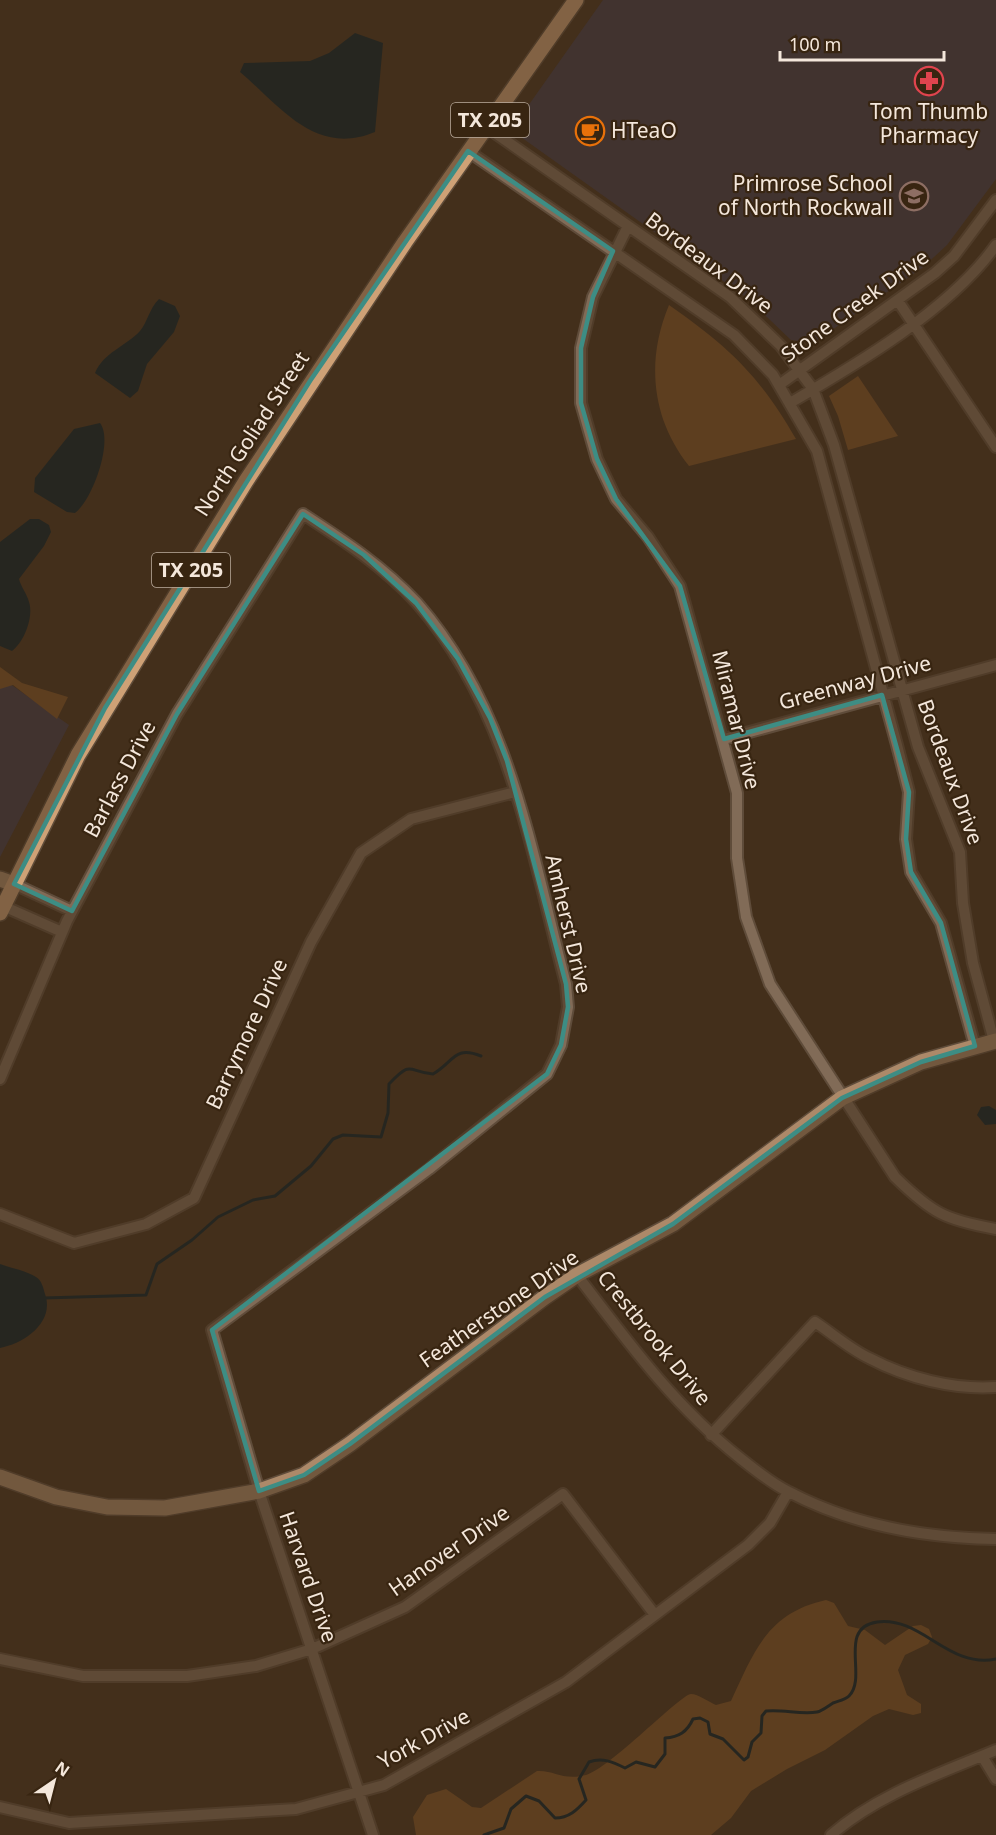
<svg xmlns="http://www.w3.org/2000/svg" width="996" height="1835" font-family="'Noto Sans',sans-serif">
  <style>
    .commercial { fill: #3e3848 }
    .green { fill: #7c5025 }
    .water { fill: #041c27 }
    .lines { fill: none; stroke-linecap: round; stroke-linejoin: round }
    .stream { stroke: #041c27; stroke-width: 3 }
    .street-casing { stroke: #5f4c3a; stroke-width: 14 }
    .secondary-casing { stroke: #5f4c3a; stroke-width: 18 }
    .primary-casing { stroke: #5f4c3a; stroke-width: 18 }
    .street { stroke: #816b57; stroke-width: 10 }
    .secondary { stroke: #ac8969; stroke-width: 15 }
    .primary { stroke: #cea176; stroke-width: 15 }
    .marked { fill: none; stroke: #3d8d84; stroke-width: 4.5; stroke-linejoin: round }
    .labels { text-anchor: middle; stroke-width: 4.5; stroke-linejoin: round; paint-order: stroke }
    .shield { fill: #382511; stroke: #bcad9e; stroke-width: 1.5 }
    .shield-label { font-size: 20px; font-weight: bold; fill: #f4e7db }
    .poi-label { font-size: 21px; fill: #f4e7db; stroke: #382511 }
    .street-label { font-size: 21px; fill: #f4e7db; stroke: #382511 }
  </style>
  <rect width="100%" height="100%" fill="#432f1b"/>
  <path class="commercial" d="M603 0H996V179L947 245 922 268 813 343 791 340 747 298 511 130Z
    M0 677 69 725 0 857Z"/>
  <path class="green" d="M669 305C729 347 759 375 796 439L689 466C651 418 646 360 669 305Z
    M858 376 898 436 848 450 838 416 829 396Z
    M0 667 22 683 68 697 57 719 13 685 0 689Z
    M826 1600 834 1603 848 1626 865 1630 885 1645 913 1626 921 1625 929 1629 932 1637 928 1644 905 1655 898 1670 907 1695 921 1704V1713L913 1715 889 1709 873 1716 825 1750 787 1769 751 1791 731 1818 711 1835H416L413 1817 427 1795 446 1789 472 1807 481 1808 537 1771C555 1770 562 1781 586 1775 609 1769 681 1694 691 1694 698 1694 709 1702 716 1705L731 1701C754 1652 767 1613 826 1600Z"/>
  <path class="water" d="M355 33 383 43 375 132C315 157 280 106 240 72L244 63 310 61 329 53Z
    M159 299 175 306 180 316 174 332 147 364 138 391 130 398 95 373C104 352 125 347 140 331 148 321 149 309 159 299Z
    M100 423C114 441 92 501 75 513L67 512 34 492 35 478 74 429Z
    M30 519H39L49 525 51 532 44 546 19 579C21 587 27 594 29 602 34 617 24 642 12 651L0 646V542Z
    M989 1106 996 1110V1124L985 1125 977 1115 981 1107Z
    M0 1264C11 1268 27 1271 36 1277 42 1281 43 1287 45 1294 55 1322 25 1343 0 1348Z"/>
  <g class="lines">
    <path class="stream" d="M44 1298 146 1295 157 1264 192 1240 218 1217 253 1200 275 1196 311 1166 333 1139 343 1135 381 1137 388 1113 389 1084C413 1059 407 1072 433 1074 454 1062 454 1045 481 1056
      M484 1835 504 1828 511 1809 526 1796 539 1801 555 1818C569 1818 577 1810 586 1800L579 1779 589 1762C602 1757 613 1762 625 1768L636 1762 655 1767 665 1754V1738C679 1737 687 1732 693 1719L700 1718 708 1722 710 1734 723 1739 744 1760 748 1757 752 1742 761 1733 762 1716 766 1711C783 1709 801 1715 817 1712 822 1711 828 1706 833 1703 838 1701 845 1700 849 1696 868 1677 837 1628 877 1622 922 1616 948 1669 996 1659"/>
    <g class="street-casing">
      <path id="street" d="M485 126 730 297 781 346 813 389 834 445 918 747 960 852 963 903 973 963 994 1041
        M468 151 734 335 773 375 817 451 897 745 909 792 906 839 911 872 941 923 975 1046
        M628 226 593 297 581 348V403L597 459 616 499 648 537 680 586 737 793V858L746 917 770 984 895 1177C932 1213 945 1220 996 1229
        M898 301 996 447
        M779 385 935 273 954 256 996 200
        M790 403C857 364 951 309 996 245
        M724 739 996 665
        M14 884 72 911
        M3 906 62 932
        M0 1079 67 921 177 714 303 514C343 540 384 567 417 603 510 709 531 852 566 984L568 1007 561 1045 547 1074 429 1169 212 1330 259 1491 373 1835
        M0 1214 74 1243 146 1224 194 1198 311 942 361 853 411 819 515 792
        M577 1275C627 1341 675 1407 740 1458 755 1470 772 1484 789 1492 852 1525 926 1538 996 1539
        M711 1435 815 1322C833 1334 850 1349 869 1358 907 1378 954 1390 996 1387
        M0 1659 83 1676H187L256 1666 312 1649 405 1607 563 1494 655 1615
        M982 1756 996 1779
        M0 1807 69 1823 296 1809 384 1785 566 1682 748 1545 770 1523 788 1492
        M831 1835C878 1794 939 1774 996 1750"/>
    </g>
    <g class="secondary-casing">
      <path id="secondary" d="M0 879 14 884
        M0 1477 56 1497 107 1507 165 1508 259 1491 304 1475 350 1444 545 1297 577 1275 673 1224 842 1098 921 1062 996 1041"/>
    </g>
    <g class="primary-casing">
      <path id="primary" d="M0 913 78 755 246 481 405 242 576 0"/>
    </g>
    <use href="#street" class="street"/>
    <use href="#secondary" class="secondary"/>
    <use href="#primary" class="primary"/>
  </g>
  <path d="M0 0H996V1835H0ZM468 151 613 251 593 297 581 348V403L597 459 616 499 680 586 724 739 882 695 909 792 906 839 911 872 941 923 975 1046 921 1062 842 1098 673 1224 545 1297 350 1444 304 1475 259 1491 212 1330 547 1074 561 1045 568 1007 566 984 507 761 490 718 458 659 416 603 364 555 303 514 177 714 72 911 14 884 105 708 310 381Z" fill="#432f1b" fill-opacity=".55" fill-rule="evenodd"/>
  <path class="marked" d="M468 151 613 251 593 297 581 348V403L597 459 616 499 680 586 724 739 882 695 909 792 906 839 911 872 941 923 975 1046 921 1062 842 1098 673 1224 545 1297 350 1444 304 1475 259 1491 212 1330 547 1074 561 1045 568 1007 566 984 507 761 490 718 458 659 416 603 364 555 303 514 177 714 72 911 14 884 105 708 310 381Z"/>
  <defs>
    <g id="pharmacy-ring" transform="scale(1.5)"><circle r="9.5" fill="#382511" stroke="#e0444e" stroke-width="1.5"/><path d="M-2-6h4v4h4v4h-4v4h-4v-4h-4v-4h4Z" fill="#e0444e"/></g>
    <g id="cafe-ring" transform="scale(1.5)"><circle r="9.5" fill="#382511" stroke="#e8710a" stroke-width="1.5"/><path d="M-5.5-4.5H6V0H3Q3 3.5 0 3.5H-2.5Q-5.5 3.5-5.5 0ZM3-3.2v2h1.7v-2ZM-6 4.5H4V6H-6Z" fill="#e8710a"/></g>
    <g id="school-ring" transform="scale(1.5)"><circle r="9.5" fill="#382511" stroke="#8d6e63" stroke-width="1.5"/><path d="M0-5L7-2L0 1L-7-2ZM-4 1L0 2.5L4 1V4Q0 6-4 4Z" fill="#8d6e63"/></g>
  </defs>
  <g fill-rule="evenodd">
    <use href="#pharmacy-ring" x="929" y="81"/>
    <use href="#cafe-ring" x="590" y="131"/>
    <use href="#school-ring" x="914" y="196"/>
  </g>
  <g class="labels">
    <g class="shield">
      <rect x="451" y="103" width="78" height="34" rx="4.5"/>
      <rect x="152" y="553" width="78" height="34" rx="4.5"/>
    </g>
    <g class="shield-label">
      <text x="490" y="127">TX 205</text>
      <text x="191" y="577">TX 205</text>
    </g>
    <g class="poi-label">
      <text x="929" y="119">Tom Thumb<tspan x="929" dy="24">Pharmacy</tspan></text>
      <text x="611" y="138" text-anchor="start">HTeaO</text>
      <text x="893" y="191" text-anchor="end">Primrose School<tspan x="893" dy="24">of North Rockwall</tspan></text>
    </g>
    <g class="street-label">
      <text transform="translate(709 263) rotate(37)" y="7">Bordeaux Drive</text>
      <text transform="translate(855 306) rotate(-36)" y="7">Stone Creek Drive</text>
      <text transform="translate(252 434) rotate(-57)" y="7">North Goliad Street</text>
      <text transform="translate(855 683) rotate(-15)" y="7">Greenway Drive</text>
      <text transform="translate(736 720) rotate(76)" y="7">Miramar Drive</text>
      <text transform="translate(950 772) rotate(70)" y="7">Bordeaux Drive</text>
      <text transform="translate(120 779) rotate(-62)" y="7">Barlass Drive</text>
      <text transform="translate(568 924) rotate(77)" y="7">Amherst Drive</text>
      <text transform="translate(247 1034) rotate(-65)" y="7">Barrymore Drive</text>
      <text transform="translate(499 1309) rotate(-35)" y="7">Featherstone Drive</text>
      <text transform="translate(654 1338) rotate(51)" y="7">Crestbrook Drive</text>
      <text transform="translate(449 1551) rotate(-35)" y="7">Hanover Drive</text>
      <text transform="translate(308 1577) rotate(71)" y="7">Harvard Drive</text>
      <text transform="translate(424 1739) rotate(-29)" y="7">York Drive</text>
    </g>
  </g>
  <g transform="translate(54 1781) rotate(35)" stroke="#382511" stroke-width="4.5" paint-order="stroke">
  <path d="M0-4.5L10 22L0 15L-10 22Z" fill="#f4e7db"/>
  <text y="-9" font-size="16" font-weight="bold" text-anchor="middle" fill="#f4e7db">N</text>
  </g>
  <path d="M780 51v9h164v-9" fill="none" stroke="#f4e7db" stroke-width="3"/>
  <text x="789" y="51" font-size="18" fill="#f4e7db" stroke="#382511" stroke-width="4.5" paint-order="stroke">100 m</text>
</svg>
